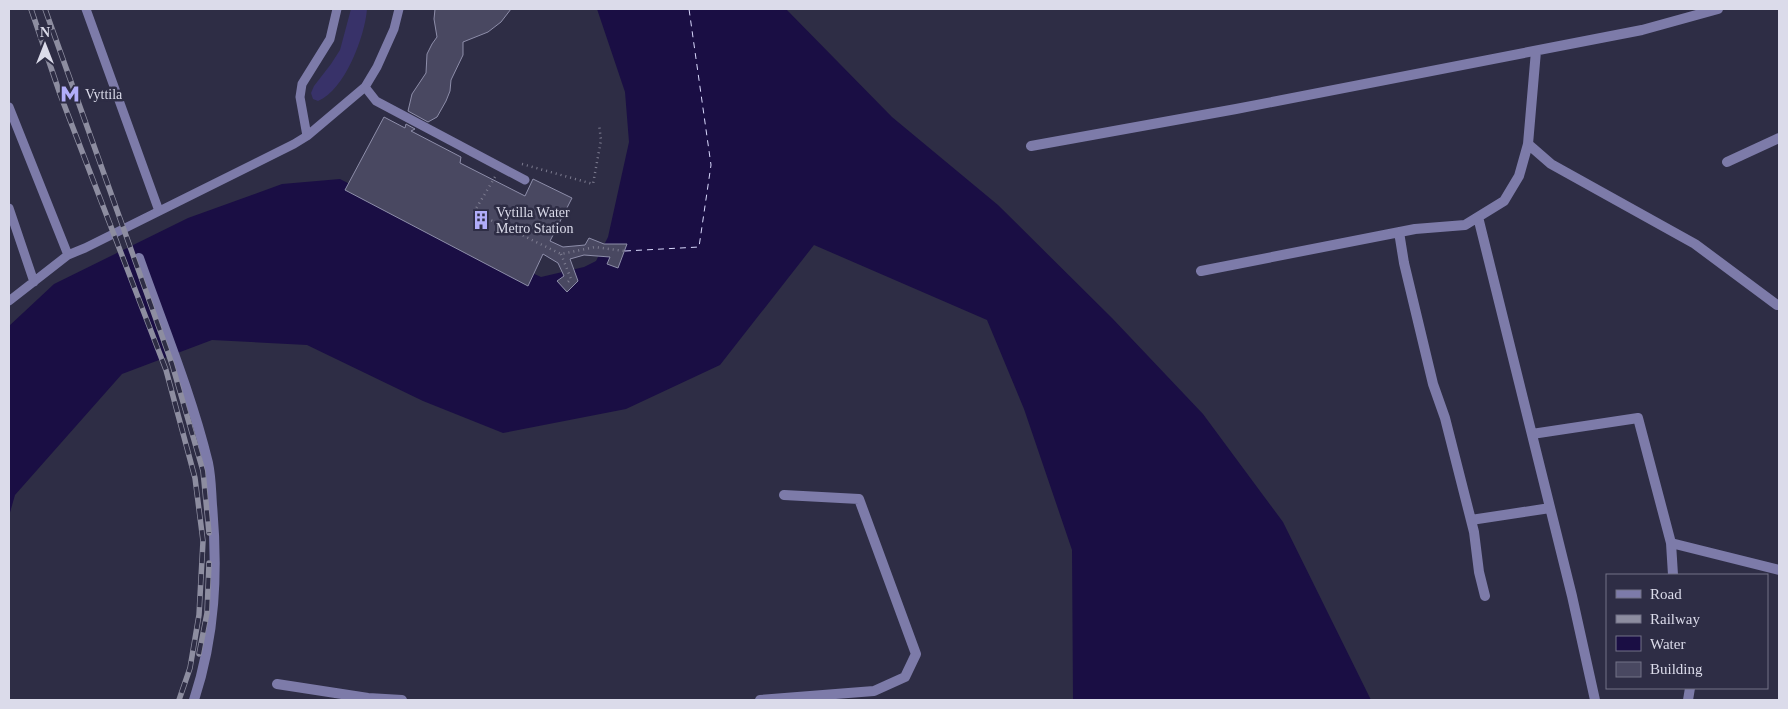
<svg xmlns="http://www.w3.org/2000/svg" width="1788" height="709" font-family="'Times New Roman',serif">
  <style>
    .green { fill: #383269 }
    .water { fill: #1a0e44 }
    .lines { fill: none; stroke-linecap: round; stroke-linejoin: round }
    .ferry { stroke: #d9d9fd; stroke-width: 1; stroke-dasharray: 6 5; stroke-linecap: butt }
    .building { fill: #494861; stroke: #8e8eaa }
    .path { stroke: #7d7c90; stroke-width: 2.5; stroke-dasharray: 1 4; stroke-linecap: butt }
    .lane { stroke: #7d7ba9; stroke-width: 9 }
    .street { stroke: #7d7ba9; stroke-width: 10 }
    .rail-casing { stroke: #8d8da0; stroke-width: 5.5 }
    .rail { stroke: #2e2d45; stroke-width: 4; stroke-dasharray: 11; stroke-linecap: butt }
    .labels { text-anchor: middle; stroke-width: 5; stroke-linejoin: round; paint-order: stroke }
    .poi-label { font-size: 14px; fill: #dbdbea; stroke: #2e2d45; text-anchor: start }
  </style>
  <rect width="100%" height="100%" fill="#2e2d45"/>
  <path class="green" d="M351 9H367C365 36 345 90 318 101L313 99 311 93 314 86 331 64 340 50Z"/>
  <path class="water" d="M597 9H786L892 117 998 205 1112 318 1203 414 1283 522 1371 700H1073L1072 550 1024 409 987 320 814 245 720 365 626 409 503 433 423 401 307 345 212 340 122 374 15 495 9 516V326L54 284 188 218 282 184 340 179 459 240 541 277 584 267 596 261 608 237 629 142 625 92Z"/>
  <g class="lines">
    <path class="ferry" d="M625 251 699 247 711 165 689 9"/>
  </g>
  <path class="building" d="M435 9H511L501 22 488 32 463 42V55L451 80 450 91 446 101 437 117 428 122 408 111 412 94 426 73 427 54 432 44 437 37 434 19Z
    M384 117 405 128 406 124 415 129 411 131 461 157 460 163 525 196 533 179 572 198 550 241 563 247 585 245 589 238 604 244H627L618 268 607 264 610 257 584 255 570 259 578 281 567 292 557 281 564 276 558 263 543 254 528 286 345 190Z"/>
  <g class="lines">
    <path class="path" d="M522 164 593 184 601 140 599 124
      M495 177 474 212 561 254 595 247 624 251
      M561 254 571 279 566 284"/>
    <path class="lane" d="M86 9 159 211
      M365 87 376 101 525 180
      M9 107 68 255
      M307 136 300 97 302 84 330 39 337 9
      M9 208 34 282
      M9 301 68 255 85 248 294 144 307 136 365 87 377 67 394 29 399 9"/>
    <path class="street" d="M1528 144 1551 164 1695 244 1777 305
      M1031 146 1236 109 1642 30 1718 9
      M1727 162 1779 138
      M1478 217 1572 596 1595 700
      M1399 232 1404 263 1433 384 1445 418 1474 532 1479 572 1485 596
      M139 258C163 326 191 393 208 463 211 477 211 491 212 505 218 572 215 636 194 700
      M1201 271 1415 229 1465 225 1504 201 1519 176 1528 144 1536 51
      M1532 434 1638 418 1671 543 1779 570
      M1471 520 1550 508
      M1671 543 1673 575
      M277 684 368 698 402 700
      M760 700 874 691 905 677 916 654 859 499 784 495
      M1688 700 1690 688"/>
    <g class="rail-casing">
      <path id="rail" d="M31 9 60 94 166 370 195 478 203 541 199 615 190 668 179 700
        M45 9 172 364 203 471 209 533
        M199 654 207 613 209 563"/>
    </g>
    <use href="#rail" class="rail"/>
  </g>
  <defs>
    <g id="metro-bare" transform="scale(1.5)"><path d="M-5.5 5V-5H-3L0 0L3-5H5.5V5H3V-.5L0 4L-3-.5V5Z" fill="#b1adfa" stroke="#2e2d45" stroke-width="2.5" paint-order="stroke"/></g>
    <g id="building-bare" transform="scale(1.5)"><path d="M-4-6H4V6H1V3H-1V6H-4ZM-2.5-4.3h1.7v1.8h-1.7ZM.8-4.3h1.7v1.8H.8ZM-2.5-1h1.7V.8h-1.7ZM.8-1h1.7V.8H.8Z" fill="#b1adfa" stroke="#2e2d45" stroke-width="2.5" paint-order="stroke"/></g>
  </defs>
  <g fill-rule="evenodd">
    <use href="#metro-bare" x="70" y="94"/>
    <use href="#building-bare" x="481" y="220"/>
  </g>
  <g class="labels">
    <g class="poi-label">
      <text x="85" y="99">Vyttila</text>
      <text x="496" y="217">Vytilla Water<tspan x="496" dy="16">Metro Station</tspan></text>
    </g>
  </g>
  <rect width="1788" height="709" fill="none" stroke="#dbdbea" stroke-width="20"/>
  <rect x="1606" y="574" width="162" height="115" fill="#2e2d45" stroke="#737387"/>
  <rect x="1616" y="590" width="25" height="8" fill="#7d7ba9" stroke="#737387"/>
  <text x="1650" y="599" font-size="15" fill="#dbdbea">Road</text>
  <rect x="1616" y="615" width="25" height="8" fill="#8d8da0" stroke="#737387"/>
  <text x="1650" y="624" font-size="15" fill="#dbdbea">Railway</text>
  <rect x="1616" y="636" width="25" height="15" fill="#1a0e44" stroke="#737387"/>
  <text x="1650" y="649" font-size="15" fill="#dbdbea">Water</text>
  <rect x="1616" y="662" width="25" height="15" fill="#494861" stroke="#737387"/>
  <text x="1650" y="674" font-size="15" fill="#dbdbea">Building</text>
  <g transform="translate(45 45)" stroke="#2e2d45" stroke-width="4" paint-order="stroke">
  <path d="M0-4L9 19L0 12L-9 19Z" fill="#dbdbea"/>
  <text y="-8" font-size="14" font-weight="bold" text-anchor="middle" fill="#dbdbea">N</text>
  </g>
</svg>
